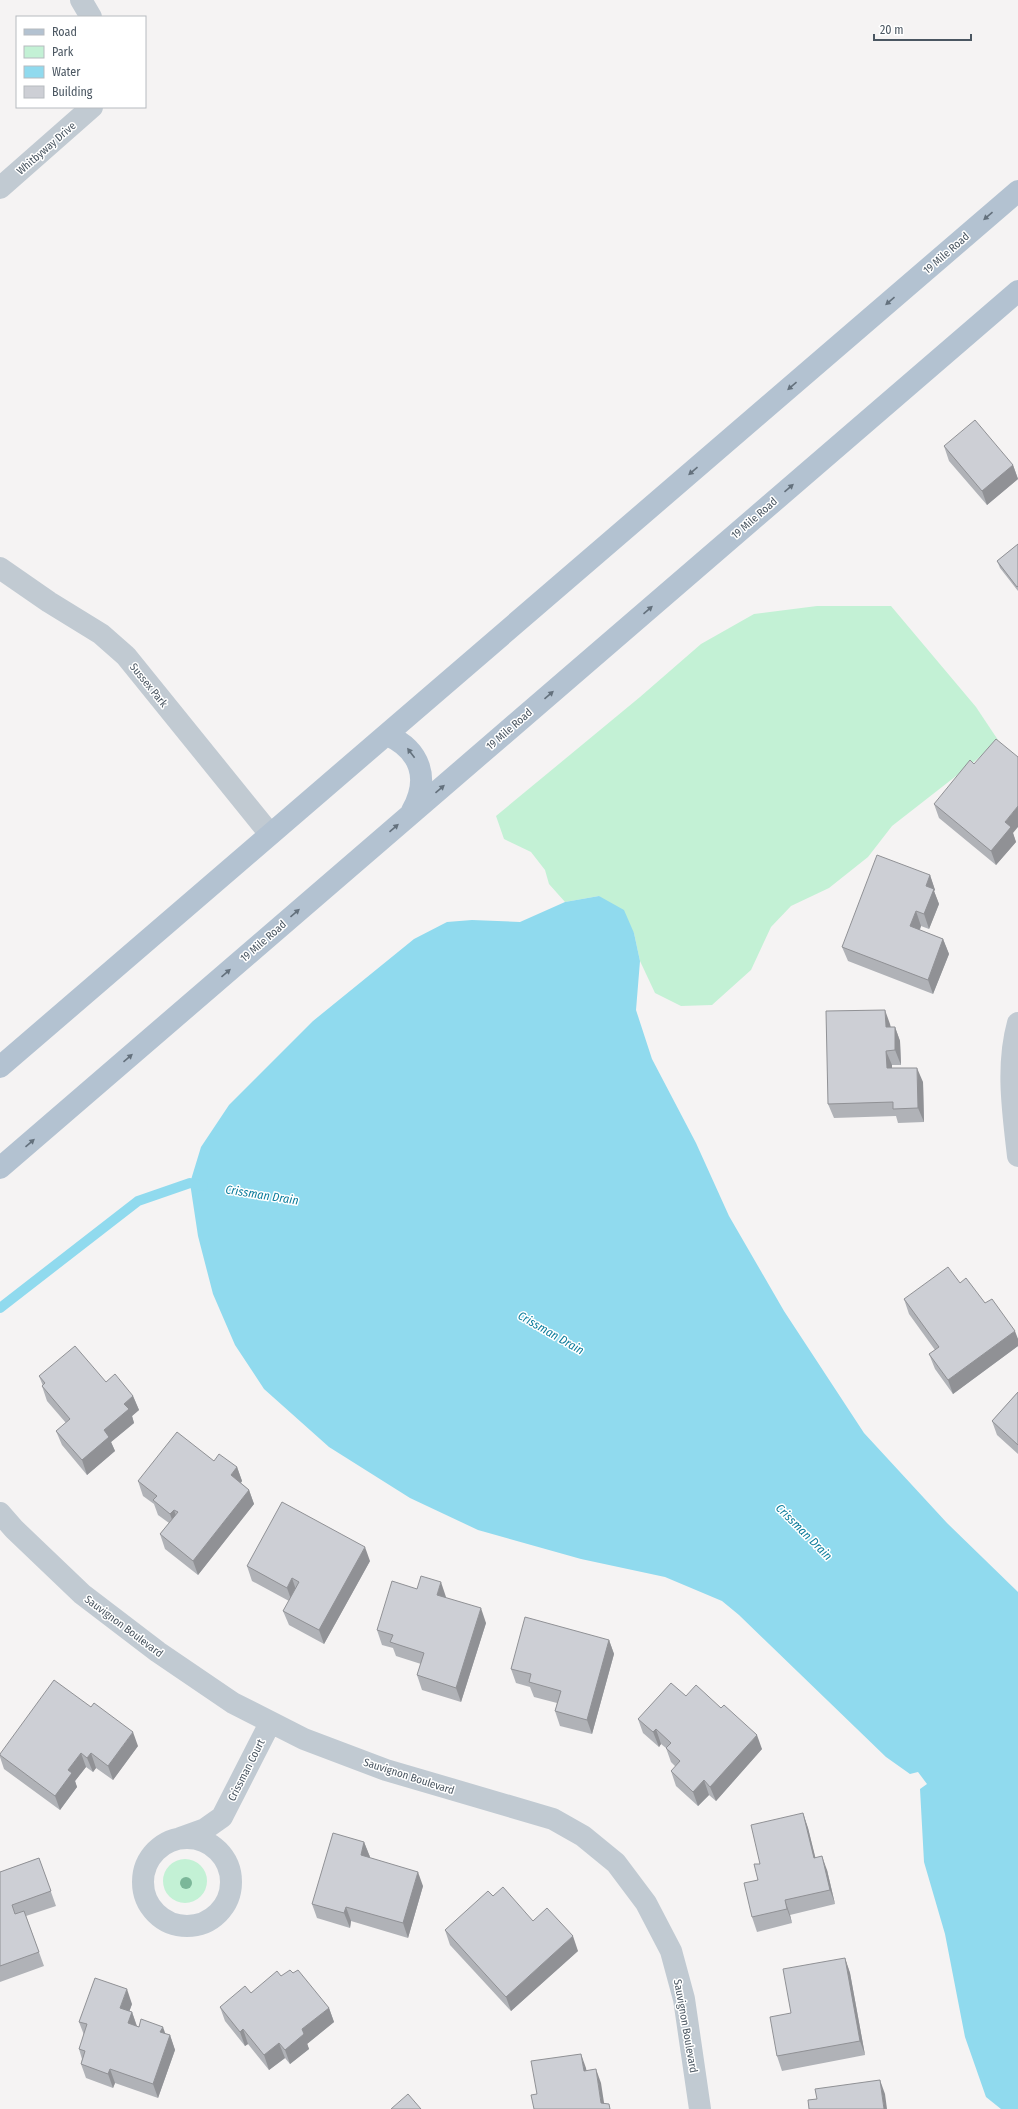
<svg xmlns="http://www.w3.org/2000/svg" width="1018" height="2109" font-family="'Fira Sans Condensed',sans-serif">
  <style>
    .green { fill: #c3f1d5 }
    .water { fill: #90daee }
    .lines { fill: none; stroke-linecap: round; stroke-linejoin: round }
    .stream { stroke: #90daee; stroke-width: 10 }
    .minor { stroke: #c1cad2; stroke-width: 22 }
    .major { stroke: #b3c2d1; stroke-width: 22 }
    .tree { fill: #7bb799 }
    .wall { fill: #b0b2b7 }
    .shaded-wall { fill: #909195 }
    .building { fill: #cdcfd5; stroke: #909195 }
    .oneway { fill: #64717d }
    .labels { text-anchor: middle; stroke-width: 3; stroke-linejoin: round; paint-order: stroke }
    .street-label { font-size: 11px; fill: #4a5661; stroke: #fff }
    .water-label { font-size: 12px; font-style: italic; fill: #0c7c9b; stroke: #fff }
  </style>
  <rect width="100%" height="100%" fill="#f5f3f3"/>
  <path class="green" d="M817 606H891L976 707 998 740 974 762 892 826 868 857 829 888 791 906 771 927 751 970 712 1005 681 1006 655 993 640 961 634 933 599 896 565 902 549 884 545 870 531 852 504 839 496 816 640 697 701 644 754 614Z
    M163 1881a22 22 0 1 1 44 0a22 22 0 1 1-44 0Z"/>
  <path class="water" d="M599 896 624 910 634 933 640 961 636 1010 652 1059 696 1143 729 1216 784 1311 864 1433 947 1523 1018 1592V2109H1001L986 2097 965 2037 945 1934 924 1862 920 1789 927 1784 918 1772 910 1774 886 1757 739 1615 722 1601 665 1577 581 1559 478 1530 410 1498 329 1447 264 1389 235 1345 213 1294 198 1236 190 1183 201 1147 229 1105 313 1021 414 939 447 922 472 920 520 922 565 902Z"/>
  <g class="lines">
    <path class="stream" d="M0 1308 138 1201 190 1183 203 1186"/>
    <path class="minor" d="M81 0 91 17
      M0 188 92 107
      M0 568 49 602 101 634 126 656 270 834
      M1018 1023C1006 1066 1013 1112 1018 1156
      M0 1513 14 1529 82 1594 158 1652 233 1703 304 1739 386 1770 553 1819 583 1836 616 1863 646 1903 671 1951 684 1999 700 2109
      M143 1882a44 44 0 1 1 88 0a44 44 0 1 1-88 0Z
      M180 1838 205 1829 222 1817 270 1723"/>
    <path class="major" d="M387 735C421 750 430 779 412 811
      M0 1067 1018 191
      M0 1168 1018 291"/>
  </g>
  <circle class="tree" cx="186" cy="1883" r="6"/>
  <path class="wall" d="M944 446 1013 465 1018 479 987 505 949 461Z
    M1018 544V591L1000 568 997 561Z
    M934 804 1013 833 1016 842 996 865 939 818Z
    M930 875 935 890 934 891 939 904 929 929 921 926 920 930 943 939 949 954 933 994 848 961 842 947Z
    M890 1024 891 1027H895L900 1041 901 1065H892V1068L923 1082 924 1122 898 1123 896 1116 834 1118 828 1104Z
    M960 1283 985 1303 1018 1339V1346L953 1394 935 1369 929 1354 935 1350 909 1314 904 1299Z
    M39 1376 106 1382 133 1396 139 1410 132 1416 134 1423 111 1442 115 1451 87 1475 62 1445 56 1431 66 1423 47 1401 42 1386H43Z
    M1018 1392V1454L997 1435 992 1421Z
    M214 1461 237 1467 242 1481 241 1483 249 1490 254 1504 198 1575 165 1549 160 1534 169 1523 158 1515 154 1504 143 1496 138 1481Z
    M370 1561 324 1644 289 1625 283 1611 289 1601 252 1581 247 1566Z
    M417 1589 446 1597V1598L486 1623 461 1702 422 1690 417 1675 421 1664 396 1656 393 1648 382 1645 377 1630Z
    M609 1640 614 1654 592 1734 560 1726 555 1711 557 1703 534 1697 530 1687 516 1683 511 1669Z
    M686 1696 762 1749 716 1801 709 1795 698 1806 676 1786 671 1771 676 1767 671 1762 666 1748 661 1744 659 1747 643 1733 638 1719Z
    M138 1746 113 1780 96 1768 93 1772 86 1767 75 1781 77 1787 60 1810 4 1769 0 1757V1754Z
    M803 1813 808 1828 815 1857 827 1870 835 1904 790 1915 792 1923 757 1932 752 1917 760 1864Z
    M364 1842 370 1857 369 1858 423 1886 408 1938 351 1921 350 1928 317 1918 312 1904Z
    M39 1858 56 1906 26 1916 44 1966 0 1982V1872Z
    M493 1896 578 1951 511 2011 450 1945 445 1930Z
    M845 1958 850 1973 865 2055 782 2071 777 2056 791 2013Z
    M281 1976 329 2008 334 2022 307 2044 309 2049 290 2064 285 2058 269 2070 248 2044 245 2046 225 2021 220 2007 251 1993Z
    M132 2004 129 2012H132L137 2026 170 2035 175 2050 158 2098 115 2083 113 2088 86 2078 81 2064 82 2059 79 2049 84 2035 79 2022Z"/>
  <path class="shaded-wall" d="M1013 465 1018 479 987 505 982 491Z
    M1018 806V827L1013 833 1016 842 996 865 991 851 1005 822Z
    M930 875 935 890 934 891 939 904 929 929 924 914 926 886Z
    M916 911 921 926 915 941 910 926Z
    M943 939 949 954 933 994 928 980Z
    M885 1010 890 1024 891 1041 886 1027Z
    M895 1027 900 1041 901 1065 895 1050Z
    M886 1051 892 1065V1082L887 1068Z
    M917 1068 923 1082 924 1122 918 1108Z
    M1015 1331 1018 1339V1346L953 1394 948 1380Z
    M133 1396 139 1410 132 1416 134 1423 111 1442 115 1451 87 1475 82 1460 104 1430 124 1404Z
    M237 1467 242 1481 236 1489 231 1475Z
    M249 1490 254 1504 198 1575 193 1561Z
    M174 1510 179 1524 175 1528 170 1514Z
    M365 1547 370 1561 324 1644 319 1630Z
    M292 1578 297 1593 292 1602 287 1588Z
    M441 1582 446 1597 443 1609 437 1595Z
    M481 1608 486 1623 461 1702 456 1688Z
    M609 1640 614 1654 592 1734 587 1720Z
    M656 1729 661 1744 659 1747 653 1732Z
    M133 1732 138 1746 113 1780 108 1766Z
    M757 1735 762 1749 716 1801 710 1787Z
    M81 1753 86 1767 75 1781 77 1787 60 1810 55 1796 68 1770Z
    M91 1753 96 1768 93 1772 87 1758Z
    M704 1780 709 1795 698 1806 693 1792Z
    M803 1813 808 1828 819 1872 814 1858Z
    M364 1842 370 1857 366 1870 361 1855Z
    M822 1856 827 1870 835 1904 830 1890Z
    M418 1872 423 1886 408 1938 403 1923Z
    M785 1900 790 1915 792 1923 787 1909Z
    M346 1907 351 1921 350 1928 344 1913Z
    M573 1936 578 1951 511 2011 506 1997Z
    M845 1958 850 1973 865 2055 860 2041Z
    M127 1989 132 2004 125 2023 120 2008Z
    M329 2008 334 2022 307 2044 302 2029Z
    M132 2012 137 2027 128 2023Z
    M163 2027 168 2041 160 2032Z
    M243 2029 248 2044 245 2046 240 2032Z
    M304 2034 309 2049 290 2064 285 2050Z
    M170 2035 175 2050 158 2098 153 2084Z
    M279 2043 285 2058 269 2070 264 2055Z
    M581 2054 586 2068 589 2085 584 2071Z
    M110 2069 115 2083 113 2088 108 2074Z
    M596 2069 601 2083 605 2109 601 2103Z
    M880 2080 885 2094 887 2109H884Z"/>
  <path class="building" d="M975 420 1013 465 982 491 944 446Z
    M1018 544V586L1017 587 997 561Z
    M996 739 1018 757V806L1005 822 1011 827 991 851 934 804 970 760 974 764Z
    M877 855 930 875 926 886 934 889 924 914 916 911 910 926 943 939 928 980 842 947Z
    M885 1010 886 1027H895V1050L886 1051 887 1068H917L918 1108 893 1109V1102L828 1104 826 1011Z
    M948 1267 960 1283 966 1278 985 1303 992 1299 1015 1331 948 1380 929 1354 939 1347 904 1299Z
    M75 1346 106 1382 115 1374 133 1396 124 1404 129 1409 104 1430 109 1437 82 1460 56 1431 70 1419 42 1386 45 1383 39 1376Z
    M1018 1392V1445L992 1421Z
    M177 1432 214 1461 219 1454 237 1467 231 1475 249 1490 193 1561 160 1534 178 1512 174 1510 170 1514 153 1500 157 1496 138 1481Z
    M282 1502 365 1547 319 1630 283 1611 299 1582 292 1578 287 1588 247 1566Z
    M421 1576 441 1582 437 1595 481 1608 456 1688 417 1675 424 1653 390 1642 393 1635 377 1630 392 1581 417 1589Z
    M525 1617 609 1640 587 1720 555 1711 561 1691 529 1682 531 1674 511 1669Z
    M54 1680 91 1707 94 1703 133 1732 108 1766 91 1753 87 1758 81 1753 68 1770 72 1773 55 1796 0 1755V1754Z
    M671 1683 686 1696 696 1685 721 1708 724 1705 757 1735 710 1787 704 1780 693 1792 671 1771 680 1761 666 1748 671 1743 656 1729 653 1732 638 1719Z
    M803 1813 814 1858 822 1856 830 1890 785 1900 787 1909 752 1917 744 1883 758 1880 754 1864H760L751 1825Z
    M333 1833 364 1842 361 1855 418 1872 403 1923 346 1907 344 1913 312 1904Z
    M39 1858 51 1891 12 1905 15 1914 24 1911 39 1952 0 1966V1872Z
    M503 1887 533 1921 547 1908 573 1936 506 1997 445 1930 488 1891 493 1896Z
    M845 1958 860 2041 777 2056 770 2017 791 2013 783 1969Z
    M290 1970 293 1973 298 1970 329 2008 302 2029 304 2034 285 2050 279 2043 264 2055 243 2029 240 2032 220 2007 245 1986 251 1993 277 1971 281 1976Z
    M95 1978 127 1989 120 2008 132 2012 128 2023 139 2027 141 2019 163 2027 160 2032 170 2035 153 2084 110 2069 108 2074 81 2064 85 2051 79 2049 87 2024 79 2022Z
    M581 2054 584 2071 596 2069 601 2103 609 2104 610 2109H534L531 2095 537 2094 531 2061Z
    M880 2080 884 2109H809L808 2100 817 2099 815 2089Z
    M408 2094 421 2109H391Z"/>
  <defs><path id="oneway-solid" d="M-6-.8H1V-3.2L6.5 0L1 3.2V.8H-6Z"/></defs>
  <g class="oneway">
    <use href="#oneway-solid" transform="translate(988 216) rotate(139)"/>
    <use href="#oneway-solid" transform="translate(890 301) rotate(139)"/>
    <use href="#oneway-solid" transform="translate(792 386) rotate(139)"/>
    <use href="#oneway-solid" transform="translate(693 471) rotate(139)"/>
    <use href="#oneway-solid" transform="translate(789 488) rotate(-41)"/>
    <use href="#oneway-solid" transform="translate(648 610) rotate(-41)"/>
    <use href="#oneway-solid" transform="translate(549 695) rotate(-41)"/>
    <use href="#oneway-solid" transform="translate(411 753) rotate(-127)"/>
    <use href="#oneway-solid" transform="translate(440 789) rotate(-41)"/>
    <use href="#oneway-solid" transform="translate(394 828) rotate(-41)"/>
    <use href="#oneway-solid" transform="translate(295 913) rotate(-41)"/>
    <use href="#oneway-solid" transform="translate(226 973) rotate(-41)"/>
    <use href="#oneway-solid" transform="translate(128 1058) rotate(-41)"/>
    <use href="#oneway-solid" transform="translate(30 1143) rotate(-41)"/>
  </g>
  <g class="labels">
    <g class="street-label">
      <text transform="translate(46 148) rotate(-41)" y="4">Whitbyway Drive</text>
      <text transform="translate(946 253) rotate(-41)" y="4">19 Mile Road</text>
      <text transform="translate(754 518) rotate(-41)" y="4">19 Mile Road</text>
      <text transform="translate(149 685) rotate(51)" y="4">Sussex Park</text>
      <text transform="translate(509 729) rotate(-41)" y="4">19 Mile Road</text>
      <text transform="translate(263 941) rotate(-41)" y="4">19 Mile Road</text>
      <text transform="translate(124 1626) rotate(37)" y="4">Sauvignon Boulevard</text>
      <text transform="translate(246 1770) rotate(-63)" y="4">Crissman Court</text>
      <text transform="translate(409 1776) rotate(18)" y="4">Sauvignon Boulevard</text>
      <text transform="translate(686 2026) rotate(80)" y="4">Sauvignon Boulevard</text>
    </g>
    <g class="water-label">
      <text transform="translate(262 1195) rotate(9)" y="4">Crissman Drain</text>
      <text transform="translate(551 1333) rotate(30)" y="4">Crissman Drain</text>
      <text transform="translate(804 1532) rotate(45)" y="4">Crissman Drain</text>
    </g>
  </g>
  <rect x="16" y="16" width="130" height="92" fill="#ffffff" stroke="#b7bbc0"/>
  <rect x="24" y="29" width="20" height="6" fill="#b3c2d1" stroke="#b7bbc0"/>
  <text x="52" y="36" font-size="12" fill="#4a5661">Road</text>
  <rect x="24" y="46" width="20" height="12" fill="#c3f1d5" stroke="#b7bbc0"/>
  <text x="52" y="56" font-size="12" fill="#4a5661">Park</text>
  <rect x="24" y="66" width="20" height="12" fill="#90daee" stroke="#b7bbc0"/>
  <text x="52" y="76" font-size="12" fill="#4a5661">Water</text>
  <rect x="24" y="86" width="20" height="12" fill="#cdcfd5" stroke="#b7bbc0"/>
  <text x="52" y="96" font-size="12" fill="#4a5661">Building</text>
  <path d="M874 34v6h97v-6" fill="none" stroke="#4a5661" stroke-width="2"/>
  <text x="880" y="34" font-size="12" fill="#4a5661" stroke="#ffffff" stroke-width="3" paint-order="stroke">20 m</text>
</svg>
